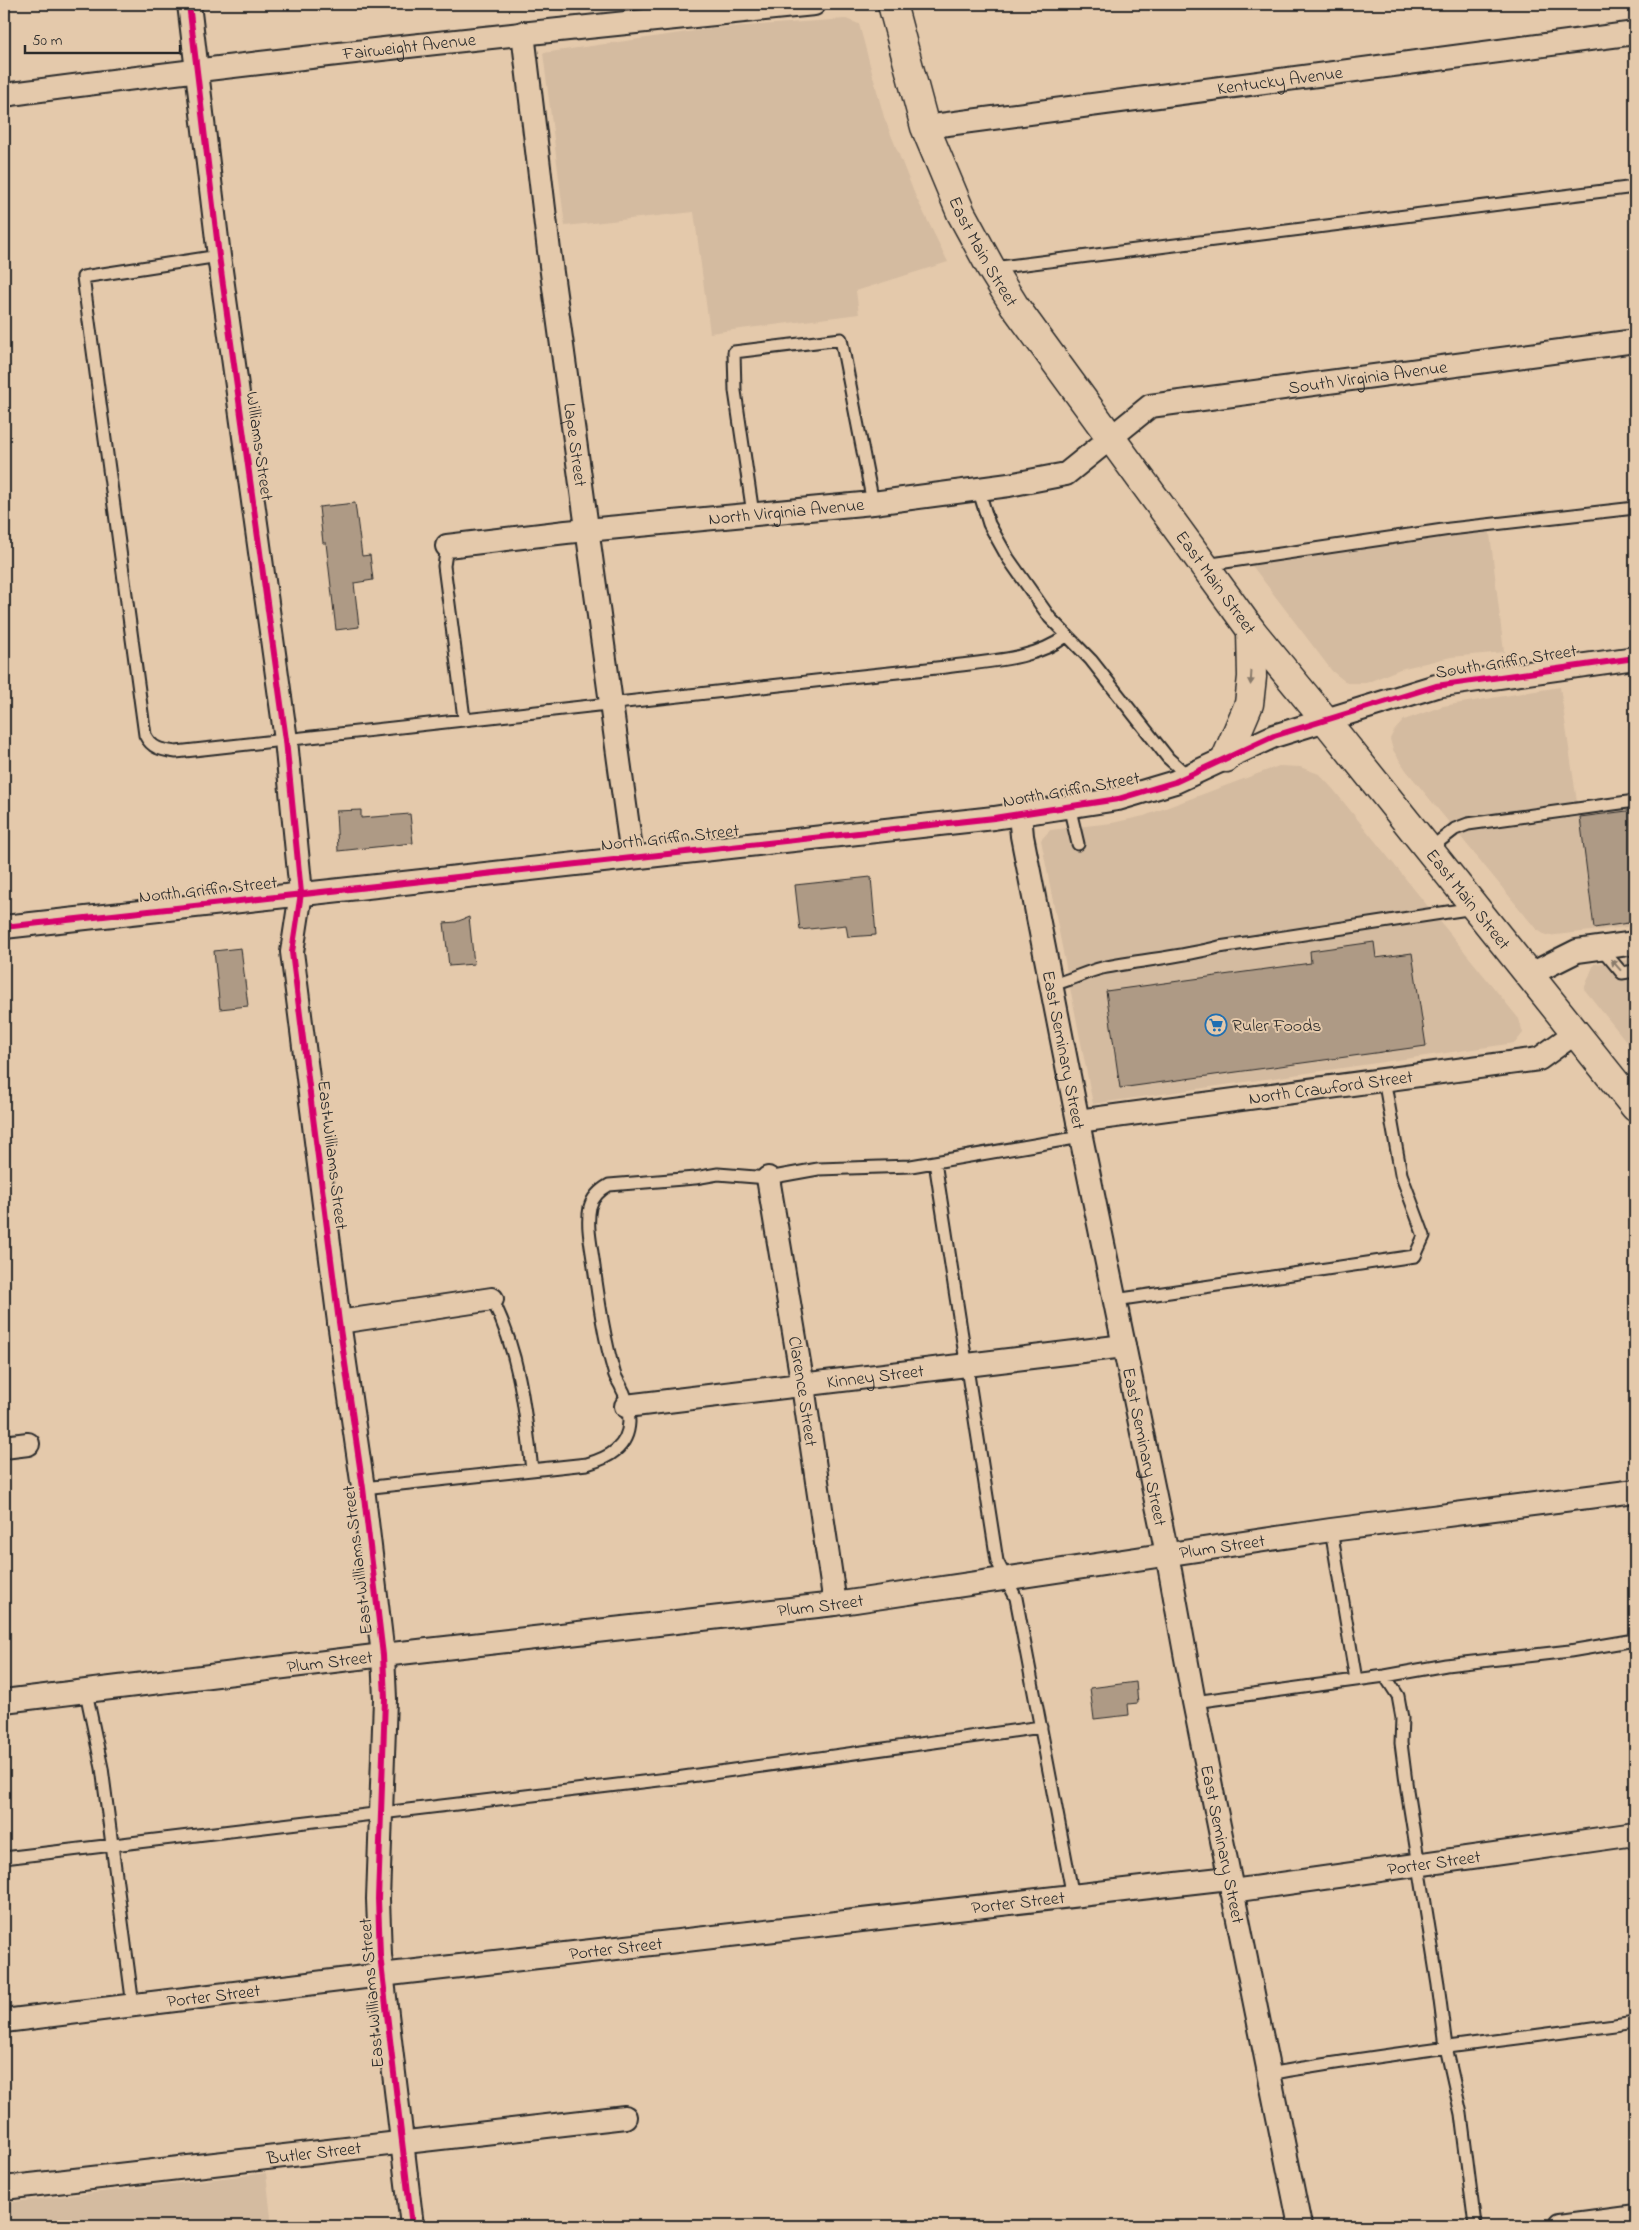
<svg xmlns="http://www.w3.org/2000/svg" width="1639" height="2230" font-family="'Indie Flower',sans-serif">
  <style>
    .built { fill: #d4bba0 }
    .building { fill: #ae9a85; stroke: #2b2b2b }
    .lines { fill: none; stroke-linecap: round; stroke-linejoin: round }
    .service-casing { stroke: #2b2b2b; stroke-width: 15 }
    .minor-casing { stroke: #2b2b2b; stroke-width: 26 }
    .primary-casing { stroke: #2b2b2b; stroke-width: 31 }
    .service { stroke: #e4c9ab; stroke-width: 11 }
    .minor { stroke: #e4c9ab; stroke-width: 22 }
    .primary { stroke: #e4c9ab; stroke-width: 28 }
    .cycleway-casing { stroke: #e4c9ab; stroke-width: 9 }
    .cycleway { stroke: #d6006c; stroke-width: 6 }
    .oneway { fill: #887a6b }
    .labels { text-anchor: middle; stroke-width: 4; stroke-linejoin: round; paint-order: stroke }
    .street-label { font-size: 18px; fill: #2b2b2b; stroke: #e4c9ab }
    .poi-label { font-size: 18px; fill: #2b2b2b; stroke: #e4c9ab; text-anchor: start }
  </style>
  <rect width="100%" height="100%" fill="#e4c9ab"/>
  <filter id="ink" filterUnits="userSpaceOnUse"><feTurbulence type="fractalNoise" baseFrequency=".02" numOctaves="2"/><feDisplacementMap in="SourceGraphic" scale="10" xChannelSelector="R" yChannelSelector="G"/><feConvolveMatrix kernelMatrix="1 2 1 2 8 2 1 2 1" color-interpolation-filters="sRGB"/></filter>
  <g filter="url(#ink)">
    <path class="built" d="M846 19 859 24 884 117 915 195 948 262 856 291 859 314 710 333 694 212 565 226 543 53 715 28Z
      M1489 525 1504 652 1451 657 1400 669 1366 683H1347L1332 671 1247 559Z
      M1560 687 1578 809 1635 801V926L1547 936 1536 929 1406 770 1393 750 1390 739 1394 731 1404 720 1443 706Z
      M1279 766 1300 767 1319 774 1333 789 1519 1019 1523 1033 1515 1043 1093 1104 1041 840 1050 830 1112 823 1144 816Z
      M1635 959V1052L1584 989 1594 964Z
      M266 2173 272 2226H4V2203Z"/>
    <path class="building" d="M355 503 362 556 370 555 373 580 354 583 359 627 336 630 326 543H323L319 507Z
      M361 810V818L410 814 413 843 338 851 336 811Z
      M1635 810V922L1594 928 1580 817Z
      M871 877 876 935 848 937 846 925 800 930 795 885Z
      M469 917 474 964 449 966 444 923 456 922Z
      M1374 942 1376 958 1412 953 1426 1046 1120 1088 1106 991 1311 963 1310 951Z
      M241 948 248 1006 220 1009 214 951Z
      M1136 1682 1138 1703 1128 1704 1129 1715 1094 1719 1090 1688Z"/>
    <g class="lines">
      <g class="service-casing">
        <path id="service" d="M219 256 83 277 145 735C152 749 162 750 176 752 432 722 689 694 946 667 985 661 1034 661 1066 636
          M993 268 1635 187
          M978 488 989 524 1008 558 1050 618 1091 660 1168 758 1188 776
          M753 514 735 391 734 352 841 339 873 503
          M447 546 444 566 464 718
          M1205 565 1450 529 1635 508
          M1069 806 1078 844
          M1428 850 1455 829 1468 824 1635 801
          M1601 948 1622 973 1635 971
          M1051 985C1069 981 1085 972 1102 968 1141 960 1181 957 1219 947L1474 908
          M935 1162 997 1561 1016 1598 1073 1897
          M492 1299C520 1354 525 1410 532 1470
          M1115 1300 1415 1256 1424 1236 1401 1174 1384 1079
          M363 1488 587 1464C608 1458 628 1448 629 1422 629 1413 627 1397 622 1389 620 1383 615 1378 614 1372 604 1338 599 1302 594 1267 592 1248 586 1227 590 1207 593 1196 600 1190 609 1185L695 1178 718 1174 768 1178 818 1169 911 1166 1081 1137
          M1331 1530 1356 1680
          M1385 1676 1398 1696 1402 1718 1401 1743 1407 1790 1438 1985 1446 2047 1461 2114 1475 2226
          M86 1692 102 1768 133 2006
          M1194 1702 1385 1676 1446 1665 1570 1651 1635 1640
          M4 1858 676 1778 1041 1727
          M1269 2074C1391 2052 1513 2040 1635 2022"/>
      </g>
      <g class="minor-casing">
        <g id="minor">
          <path d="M189 4 219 256 286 740 301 893 292 952 339 1322 363 1488 383 1655 385 1699 378 1899 380 1955 412 2226"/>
          <path id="s1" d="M523 33 549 251 632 856"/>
          <path id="s2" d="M4 95C273 59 544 31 814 4"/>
          <path id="s3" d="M925 127 1635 33"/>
          <path id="s4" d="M447 546 566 532 873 503 1009 485 1066 474 1150 406 1635 341"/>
          <path id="s5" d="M1020 814 1022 836 1081 1137 1167 1554 1194 1702 1300 2226"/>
          <path d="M4 927 994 818 1118 799 1175 782 1274 736 1436 686 1635 658"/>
          <path d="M1529 975 1577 951 1635 943"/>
          <path id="s6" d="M1078 1121 1539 1059 1575 1033"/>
          <path id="s7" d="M768 1178 803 1386 835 1604"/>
          <path d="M339 1322 492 1299"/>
          <path id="s8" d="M626 1406 1124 1346"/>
          <path d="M4 1447 28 1444"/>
          <path id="s9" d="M4 1701 383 1655 835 1604 1331 1530 1635 1491"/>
          <path id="s10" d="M1232 1891 1635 1834"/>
          <path id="s11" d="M4 2021 381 1975 1229 1878"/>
          <path id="s12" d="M4 2188 625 2117"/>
          <path d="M1560 2226 1635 2216"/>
        </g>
      </g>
      <g class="primary-casing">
        <g id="primary">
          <path id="s13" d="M892 4 925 127 961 213 991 268 1014 305 1251 630 1326 721 1635 1107"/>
          <path d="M1226 758 1249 704 1252 677 1251 630"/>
        </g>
      </g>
      <use href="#service" class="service"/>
      <use href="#minor" class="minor"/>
      <use href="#primary" class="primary"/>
      <g class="cycleway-casing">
        <path id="cycleway" d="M189 4 219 256 286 740 301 893 292 952 339 1322 363 1488 383 1655 385 1699 378 1899 380 1955 412 2226
          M4 927 994 818 1118 799 1175 782 1274 736 1436 686 1635 658"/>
      </g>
      <use href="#cycleway" class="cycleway"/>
    </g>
    <defs><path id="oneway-solid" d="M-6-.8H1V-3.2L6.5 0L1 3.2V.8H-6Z" transform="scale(1.25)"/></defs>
    <g class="oneway">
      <use href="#oneway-solid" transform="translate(1251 678) rotate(94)"/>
      <use href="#oneway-solid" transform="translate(1616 965) rotate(-131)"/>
    </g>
  </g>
  <defs>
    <g id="supermarket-ring" transform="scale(1.125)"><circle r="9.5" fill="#e4c9ab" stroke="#1f6fb2" stroke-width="1.5"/><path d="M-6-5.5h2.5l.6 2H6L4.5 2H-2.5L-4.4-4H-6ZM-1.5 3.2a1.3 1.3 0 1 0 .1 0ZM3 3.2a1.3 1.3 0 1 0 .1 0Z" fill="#1f6fb2"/></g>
  </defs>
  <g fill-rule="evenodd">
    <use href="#supermarket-ring" x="1216" y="1025"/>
  </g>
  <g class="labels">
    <g class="street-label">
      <text dy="6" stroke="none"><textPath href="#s2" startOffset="408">Fairweight Avenue</textPath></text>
      <text dy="6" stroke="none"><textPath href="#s3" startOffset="358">Kentucky Avenue</textPath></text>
      <text dy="6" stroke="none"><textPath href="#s13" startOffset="265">East Main Street</textPath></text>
      <text dy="6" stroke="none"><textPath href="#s4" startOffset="951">South Virginia Avenue</textPath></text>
      <text dy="6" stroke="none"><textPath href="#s1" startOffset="415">Lape Street</textPath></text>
      <text transform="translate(260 446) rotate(82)" y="6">Williams Street</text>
      <text dy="6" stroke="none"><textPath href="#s4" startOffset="341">North Virginia Avenue</textPath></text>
      <text dy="6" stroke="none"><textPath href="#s13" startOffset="670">East Main Street</textPath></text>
      <text transform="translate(1506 661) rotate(-9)" y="6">South Griffin Street</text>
      <text transform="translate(1071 789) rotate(-10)" y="6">North Griffin Street</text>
      <text transform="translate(670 837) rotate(-6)" y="6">North Griffin Street</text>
      <text transform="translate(208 889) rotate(-6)" y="6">North Griffin Street</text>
      <text dy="6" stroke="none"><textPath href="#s13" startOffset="1075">East Main Street</textPath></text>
      <text dy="6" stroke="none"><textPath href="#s5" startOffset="240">East Seminary Street</textPath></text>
      <text dy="6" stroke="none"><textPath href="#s6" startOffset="255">North Crawford Street</textPath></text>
      <text transform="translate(333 1155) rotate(83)" y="6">East Williams Street</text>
      <text dy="6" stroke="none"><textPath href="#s8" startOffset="251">Kinney Street</textPath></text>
      <text dy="6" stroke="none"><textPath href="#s7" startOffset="216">Clarence Street</textPath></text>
      <text dy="6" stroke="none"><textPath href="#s5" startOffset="645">East Seminary Street</textPath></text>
      <text dy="6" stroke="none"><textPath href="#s9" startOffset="1228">Plum Street</textPath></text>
      <text transform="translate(357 1560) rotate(-97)" y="6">East Williams Street</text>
      <text dy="6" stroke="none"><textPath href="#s9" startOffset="822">Plum Street</textPath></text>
      <text dy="6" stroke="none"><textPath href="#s9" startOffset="328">Plum Street</textPath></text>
      <text dy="6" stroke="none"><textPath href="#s5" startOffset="1050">East Seminary Street</textPath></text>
      <text dy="6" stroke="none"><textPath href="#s10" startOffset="204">Porter Street</textPath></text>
      <text dy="6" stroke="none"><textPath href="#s11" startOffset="1021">Porter Street</textPath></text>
      <text dy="6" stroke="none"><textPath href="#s11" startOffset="616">Porter Street</textPath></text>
      <text transform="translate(371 1993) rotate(-95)" y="6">East Williams Street</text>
      <text dy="6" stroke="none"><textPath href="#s11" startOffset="211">Porter Street</textPath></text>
      <text dy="6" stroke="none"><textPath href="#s12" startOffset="312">Butler Street</textPath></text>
    </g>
    <g class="poi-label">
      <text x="1232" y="1031">Ruler Foods</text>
    </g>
  </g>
  <rect width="1639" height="2230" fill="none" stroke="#e4c9ab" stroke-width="20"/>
  <rect x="10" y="10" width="1619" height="2210" fill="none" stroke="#2b2b2b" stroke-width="2" filter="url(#ink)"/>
  <path d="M25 45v8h155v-8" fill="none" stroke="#2b2b2b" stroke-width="2.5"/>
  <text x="32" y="45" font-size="15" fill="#2b2b2b" stroke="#e4c9ab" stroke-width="4" paint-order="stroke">50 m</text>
</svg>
